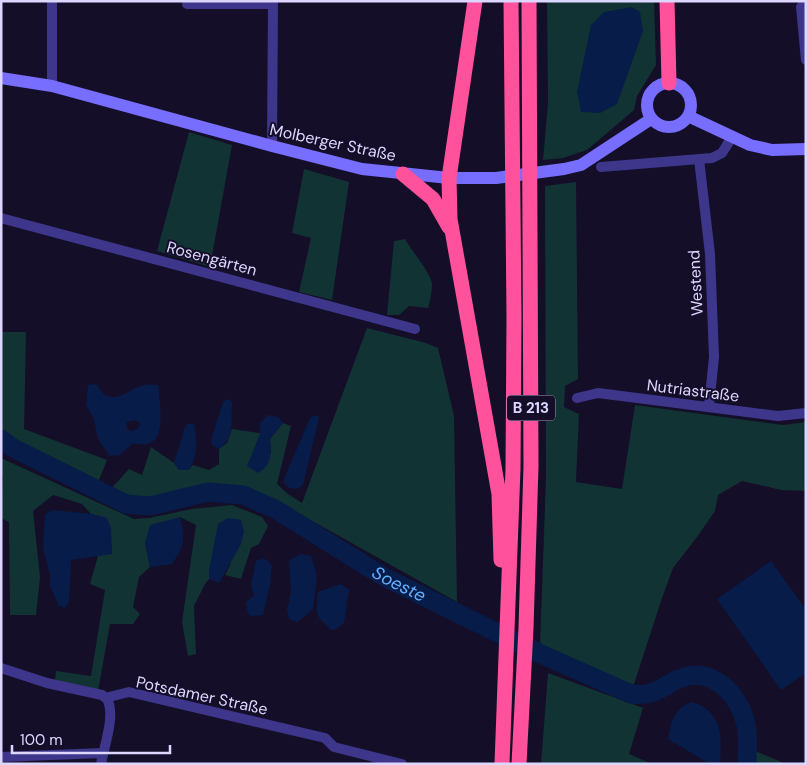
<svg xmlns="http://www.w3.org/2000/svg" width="807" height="765" font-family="'DM Sans',sans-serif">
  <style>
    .green { fill: #133 }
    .water { fill: #071c49; fill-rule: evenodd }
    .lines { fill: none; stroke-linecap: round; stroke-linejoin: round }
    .river { stroke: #071c49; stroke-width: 19 }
    .street { stroke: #3d368b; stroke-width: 10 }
    .secondary { stroke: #776dff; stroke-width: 12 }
    .highway { stroke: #ff519c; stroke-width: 15 }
    .labels { text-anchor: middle; stroke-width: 4; stroke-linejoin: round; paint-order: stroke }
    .shield { fill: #140e29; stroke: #a19abf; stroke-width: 1 }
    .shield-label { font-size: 15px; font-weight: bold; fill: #ddd6ff }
    .street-label { font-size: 16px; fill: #ddd6ff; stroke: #140e29 }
    .water-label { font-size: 18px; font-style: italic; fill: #64b0ff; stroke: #140e29 }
  </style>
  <rect width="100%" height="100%" fill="#140e29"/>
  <path class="green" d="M547 1H654L656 65 637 96 634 110 587 150 563 158 543 160 548 103Z
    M189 132 232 145 210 267 157 251Z
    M304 169 349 182 332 300 299 292 311 238 292 233Z
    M576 182 578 379 565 386 564 407 579 414 576 482 622 489 635 405 783 425 806 422V491L781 490 742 481 718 495 715 511 697 537 673 568 662 598 633 687 586 664 540 645 546 478 545 186Z
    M405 239C411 250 431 273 432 284 432 292 430 301 428 308L409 306 399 315H387L394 241Z
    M367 328 426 343 438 348 454 416 457 602 298 513H288L233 489 194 490 150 503 126 502 109 491 129 469 142 475 151 447 174 463 179 470H188L193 465 209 470 219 464V449L227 443 232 429 260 433 271 455 270 439 283 423 291 426 277 484 288 494 302 503Z
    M1 332H26L24 429 107 460 97 485 17 447 1 435Z
    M1 458 134 519 149 518 192 509 232 505 262 517 268 526 259 544 251 548 241 579 225 575 231 563 209 570V579L205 584 194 606 196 654 188 656 182 622 196 525 180 517 145 543 150 567 139 577 133 607 140 614 133 624H110L98 691 55 681 56 671 91 676 105 590 90 584 98 556 112 553 107 518 91 514 82 504 53 495 33 511 40 577 36 615H10L9 522 1 518 3 476 1 473Z
    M548 673 643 708 629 754 652 764H541Z
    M753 750 786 764H755Z"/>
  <path class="water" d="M632 7 640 12 643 31 617 104 600 113 581 112 577 92 591 25 604 12Z
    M96 384C98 387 101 391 104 394 115 403 128 391 138 387 145 384 151 384 158 385 159 399 166 433 152 442 147 446 139 444 133 443L120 455 110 456 98 439 94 419 86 405 88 385ZM136 420 140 423 138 429 130 431 126 427 127 422Z
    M226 399 230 400 232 403C231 422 235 437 219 449L212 445 211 440 223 402Z
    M268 415 278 417 283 423 270 439C271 453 272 466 258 473L247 466 260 434V423Z
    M313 416H318L319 418 303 485 297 489 289 488 284 483V479L310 418Z
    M188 424H194C197 438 198 460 188 470H179L174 463 185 427Z
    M53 510 91 514 107 518 111 528 112 554 71 560 69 602 65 608 59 606 50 586V575L43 548 45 515Z
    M180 517C185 538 185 546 172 564L150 567 145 543 150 525Z
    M228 518 241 520 244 531 241 544 219 583 209 579V570L218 524Z
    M301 554 311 556 317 576 313 609 298 622 289 619 287 609 291 592 289 560Z
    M262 558 267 560 272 566 270 584 263 615 251 616 248 614 246 602 254 595 251 585 256 561Z
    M771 561 806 610V673L781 690 717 599Z
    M340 584 349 589 344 623 336 629 331 630C314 614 316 615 318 592Z
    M692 702C723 712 722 736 720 764H710L668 739C672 721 673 709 692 702Z"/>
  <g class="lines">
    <path class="river" id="s1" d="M1 439 13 448 126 504 150 506 208 492 243 495 275 509 384 577 543 655 631 694C659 698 665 681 688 676 718 670 741 700 746 725 749 737 747 751 747 764"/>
    <path class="street" d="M52 1V86
      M806 2 801 7 806 60
      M187 4H272
      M272 146 273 1
      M699 159 710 254 714 357 709 406
      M601 167 712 158 722 153 732 137
      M1 218 415 329
      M577 398 598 393 778 416 806 413
      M1 668 47 683 102 695 107 699
      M107 699 109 697 129 692 325 738 334 747 402 764
      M1 757 103 753
      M101 764C104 746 116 715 107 699"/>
    <path class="secondary" d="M1 78 52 86 272 146 362 169 449 178H496L564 169 581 165 651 119
      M647 105a22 22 0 1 1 44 0a22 22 0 1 1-44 0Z
      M688 116 750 145 772 150 806 149"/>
    <path class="highway" d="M475 1 449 178 450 219 499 494 501 560
      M667 1 669 83
      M403 174 433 199 449 227
      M502 764 513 469 514 317 511 1
      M519 764 526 628 531 466 529 1"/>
  </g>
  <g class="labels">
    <rect class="shield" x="507" y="395.5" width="48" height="25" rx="4"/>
    <g class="shield-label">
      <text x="531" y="413">B 213</text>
    </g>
    <g class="street-label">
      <text transform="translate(333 142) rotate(12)" y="6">Molberger Straße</text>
      <text transform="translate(212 258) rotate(15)" y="6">Rosengärten</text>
      <text transform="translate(695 283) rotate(-93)" y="6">Westend</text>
      <text transform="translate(693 390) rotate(7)" y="6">Nutriastraße</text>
      <text transform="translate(202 695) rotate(12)" y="6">Potsdamer Straße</text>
    </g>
    <g class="water-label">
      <text dy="6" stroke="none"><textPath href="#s1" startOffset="440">Soeste</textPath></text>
    </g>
  </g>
  <rect width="807" height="765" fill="none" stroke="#ddd6ff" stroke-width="5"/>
  <path d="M12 745v8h158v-8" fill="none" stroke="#ddd6ff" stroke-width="2.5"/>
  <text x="20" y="745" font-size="15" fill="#ddd6ff" stroke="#140e29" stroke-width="4" paint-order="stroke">100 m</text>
</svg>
